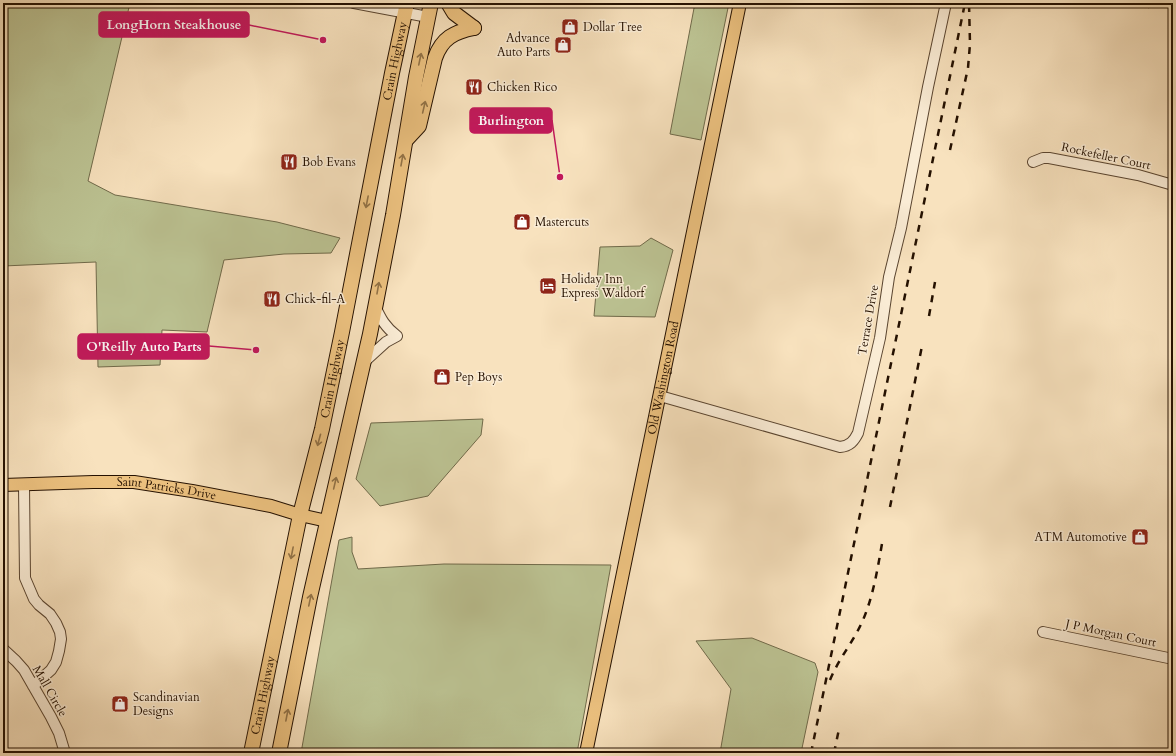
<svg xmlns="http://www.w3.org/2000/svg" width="1176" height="756" font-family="Cardo,serif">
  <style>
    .green { fill: #bcc393; stroke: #706a4a }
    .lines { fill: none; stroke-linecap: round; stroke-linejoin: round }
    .minor-casing { stroke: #5a4530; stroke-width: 12 }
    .major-casing { stroke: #251101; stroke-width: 14 }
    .highway-casing { stroke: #251101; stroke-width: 16 }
    .minor { stroke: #faecd5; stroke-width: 10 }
    .major { stroke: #ecc17f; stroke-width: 12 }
    .highway { stroke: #ecc17f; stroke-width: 14 }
    .rail { stroke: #251101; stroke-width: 2.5; stroke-dasharray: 7 7; stroke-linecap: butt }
    .oneway { stroke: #927246 }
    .labels { text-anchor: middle; stroke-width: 3; stroke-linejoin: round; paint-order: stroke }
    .poi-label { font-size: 12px; fill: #251101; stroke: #faecd5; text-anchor: start }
    .street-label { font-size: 12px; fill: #251101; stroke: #faecd5 }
    .leader { fill: none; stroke: #c2185b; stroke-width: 1.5 }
    .callout-dot { fill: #c2185b; stroke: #faecd5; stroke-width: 1.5 }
    .callout { fill: #c2185b; stroke: #c2185b; stroke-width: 1.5 }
    .callout-label { font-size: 13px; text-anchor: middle; font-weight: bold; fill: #fff }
  </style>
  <rect width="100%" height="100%" fill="#f8e2be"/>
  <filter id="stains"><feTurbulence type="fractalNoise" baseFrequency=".005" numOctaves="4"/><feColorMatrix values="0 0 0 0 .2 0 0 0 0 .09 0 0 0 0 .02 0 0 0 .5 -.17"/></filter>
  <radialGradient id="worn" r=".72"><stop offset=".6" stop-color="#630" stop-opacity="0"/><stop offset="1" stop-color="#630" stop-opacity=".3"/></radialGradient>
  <path class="green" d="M3 3H130L88 181 115 195 277 222 340 238 331 253 284 254 224 260 207 332 162 330 160 365 98 367 96 262 3 266Z
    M695 3H729L701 140 670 134Z
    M651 238 673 250 655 317 594 316 600 247 640 246Z
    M483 419 481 435 428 496 380 506 356 479 371 423Z
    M352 537V552L358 569 444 564 611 565 577 753H301L339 540Z
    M752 638 815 663 818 672 801 753H720L731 689 696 641Z"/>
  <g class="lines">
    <g class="minor-casing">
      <path id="minor" d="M354 3 428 17
        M1033 162 1043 158H1049L1138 175 1173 185
        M364 362 386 342 397 336C385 327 381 319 375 306
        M660 396 840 447C850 446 854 441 858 433L880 338 889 277 901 228 928 87 946 3
        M24 485 25 578 34 599 39 605 50 614 56 623 60 632 61 639 59 651 56 662 51 670 33 686
        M1043 632 1173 659
        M3 649 16 661 24 670 51 717 59 733 65 753
        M1172 753 1173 752"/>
    </g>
    <g class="major-casing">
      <g id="major">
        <path id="s1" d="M3 485 93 482H134L192 491 271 506 300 515 327 521"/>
        <path id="s2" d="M586 753 740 3"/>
      </g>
    </g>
    <g class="highway-casing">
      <g id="highway">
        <path d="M448 3 454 13 474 28"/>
        <path d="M406 140 419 126 435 58C442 38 454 32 474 28"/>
        <path id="s3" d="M251 753 300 515 322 429 342 332 392 73 407 3"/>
        <path d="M279 753 310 597 370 334 393 215 416 77 431 3"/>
      </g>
    </g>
    <use href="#minor" class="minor"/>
    <use href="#major" class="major"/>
    <use href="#highway" class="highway"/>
    <path class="rail" d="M1131 3 1149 7
      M950 150 968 68 970 44 969 3
      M929 316 935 282
      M890 507 922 346
      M830 680C839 658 854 641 863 620 874 594 878 566 883 538
      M811 753 965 3
      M834 753 839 729"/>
  </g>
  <defs><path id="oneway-shaft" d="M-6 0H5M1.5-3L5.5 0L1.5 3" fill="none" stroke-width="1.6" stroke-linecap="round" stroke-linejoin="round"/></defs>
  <g class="oneway">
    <use href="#oneway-shaft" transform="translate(420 59) rotate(-78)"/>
    <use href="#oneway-shaft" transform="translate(424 107) rotate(-77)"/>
    <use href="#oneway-shaft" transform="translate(402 160) rotate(-80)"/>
    <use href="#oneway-shaft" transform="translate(367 202) rotate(101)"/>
    <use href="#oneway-shaft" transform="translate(378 288) rotate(-80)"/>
    <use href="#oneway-shaft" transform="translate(319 440) rotate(105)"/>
    <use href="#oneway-shaft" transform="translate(335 483) rotate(-77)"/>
    <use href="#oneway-shaft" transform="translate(292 553) rotate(101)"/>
    <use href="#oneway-shaft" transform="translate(310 600) rotate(-78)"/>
    <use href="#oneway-shaft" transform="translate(287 715) rotate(-79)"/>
  </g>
  <defs>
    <g id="shop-square" transform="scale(0.9)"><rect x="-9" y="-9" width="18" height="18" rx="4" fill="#8f2418" stroke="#faecd5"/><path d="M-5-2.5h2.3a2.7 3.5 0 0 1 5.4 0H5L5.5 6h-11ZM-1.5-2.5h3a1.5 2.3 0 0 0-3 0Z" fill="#fff"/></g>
    <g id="restaurant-square" transform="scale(0.9)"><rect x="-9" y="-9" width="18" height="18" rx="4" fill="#8f2418" stroke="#faecd5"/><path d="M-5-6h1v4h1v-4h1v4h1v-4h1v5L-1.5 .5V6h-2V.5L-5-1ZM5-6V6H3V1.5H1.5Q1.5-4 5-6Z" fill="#fff"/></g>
    <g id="hotel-square" transform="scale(0.9)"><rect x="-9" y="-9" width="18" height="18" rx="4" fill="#8f2418" stroke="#faecd5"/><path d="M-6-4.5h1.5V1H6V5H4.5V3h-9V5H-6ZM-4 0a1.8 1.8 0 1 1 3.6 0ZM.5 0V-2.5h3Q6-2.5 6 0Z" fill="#fff"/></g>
  </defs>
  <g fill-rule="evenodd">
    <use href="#shop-square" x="570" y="27"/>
    <use href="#shop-square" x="563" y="45"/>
    <use href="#restaurant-square" x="474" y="87"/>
    <use href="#restaurant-square" x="289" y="162"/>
    <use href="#shop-square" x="522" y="222"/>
    <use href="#hotel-square" x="548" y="286"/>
    <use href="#restaurant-square" x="272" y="299"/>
    <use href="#shop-square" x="442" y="377"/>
    <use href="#shop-square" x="1140" y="537"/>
    <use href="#shop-square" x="120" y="704"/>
  </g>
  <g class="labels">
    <g class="poi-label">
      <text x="583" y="31">Dollar Tree</text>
      <text x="550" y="42" text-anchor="end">Advance<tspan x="550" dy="14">Auto Parts</tspan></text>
      <text x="487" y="91">Chicken Rico</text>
      <text x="302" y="166">Bob Evans</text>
      <text x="535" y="226">Mastercuts</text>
      <text x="561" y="283">Holiday Inn<tspan x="561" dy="14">Express Waldorf</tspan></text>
      <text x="285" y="303">Chick-fil-A</text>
      <text x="455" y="381">Pep Boys</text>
      <text x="1127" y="541" text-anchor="end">ATM Automotive</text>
      <text x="133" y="701">Scandinavian<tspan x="133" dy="14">Designs</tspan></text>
    </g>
    <g class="street-label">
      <text dy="4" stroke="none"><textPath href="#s3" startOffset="707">Crain Highway</textPath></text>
      <text transform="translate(1106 156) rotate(12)" y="4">Rockefeller Court</text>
      <text transform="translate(868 320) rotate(-80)" y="4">Terrace Drive</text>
      <text dy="4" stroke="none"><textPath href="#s2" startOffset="383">Old Washington Road</textPath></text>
      <text dy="4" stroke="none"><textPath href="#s3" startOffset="383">Crain Highway</textPath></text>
      <text dy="4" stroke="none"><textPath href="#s1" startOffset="164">Saint Patricks Drive</textPath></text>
      <text transform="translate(1111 633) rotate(12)" y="4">J P Morgan Court</text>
      <text transform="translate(50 691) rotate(60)" y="4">Mall Circle</text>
      <text dy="4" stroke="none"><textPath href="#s3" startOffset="59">Crain Highway</textPath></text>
    </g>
  </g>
  <path class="leader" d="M323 40L249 25M560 177L552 120M256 350L209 346"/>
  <g class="callout-dot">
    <circle cx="323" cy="40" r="4"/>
    <circle cx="560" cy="177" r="4"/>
    <circle cx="256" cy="350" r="4"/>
  </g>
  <g class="callout">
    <rect x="99" y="12" width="150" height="25" rx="4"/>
    <rect x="470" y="108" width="82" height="25" rx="4"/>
    <rect x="78" y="334" width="131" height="25" rx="4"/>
  </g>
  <g class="callout-label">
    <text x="174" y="29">LongHorn Steakhouse</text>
    <text x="511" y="125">Burlington</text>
    <text x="144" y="351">O'Reilly Auto Parts</text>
  </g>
  <rect width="1176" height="756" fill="none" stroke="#f8e2be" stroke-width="16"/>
  <rect x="4" y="4" width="1168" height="748" fill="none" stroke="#251101" stroke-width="2"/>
  <rect x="8" y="8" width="1160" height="740" fill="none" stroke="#251101"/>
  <rect width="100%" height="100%" filter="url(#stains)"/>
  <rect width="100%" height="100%" fill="url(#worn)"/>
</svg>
